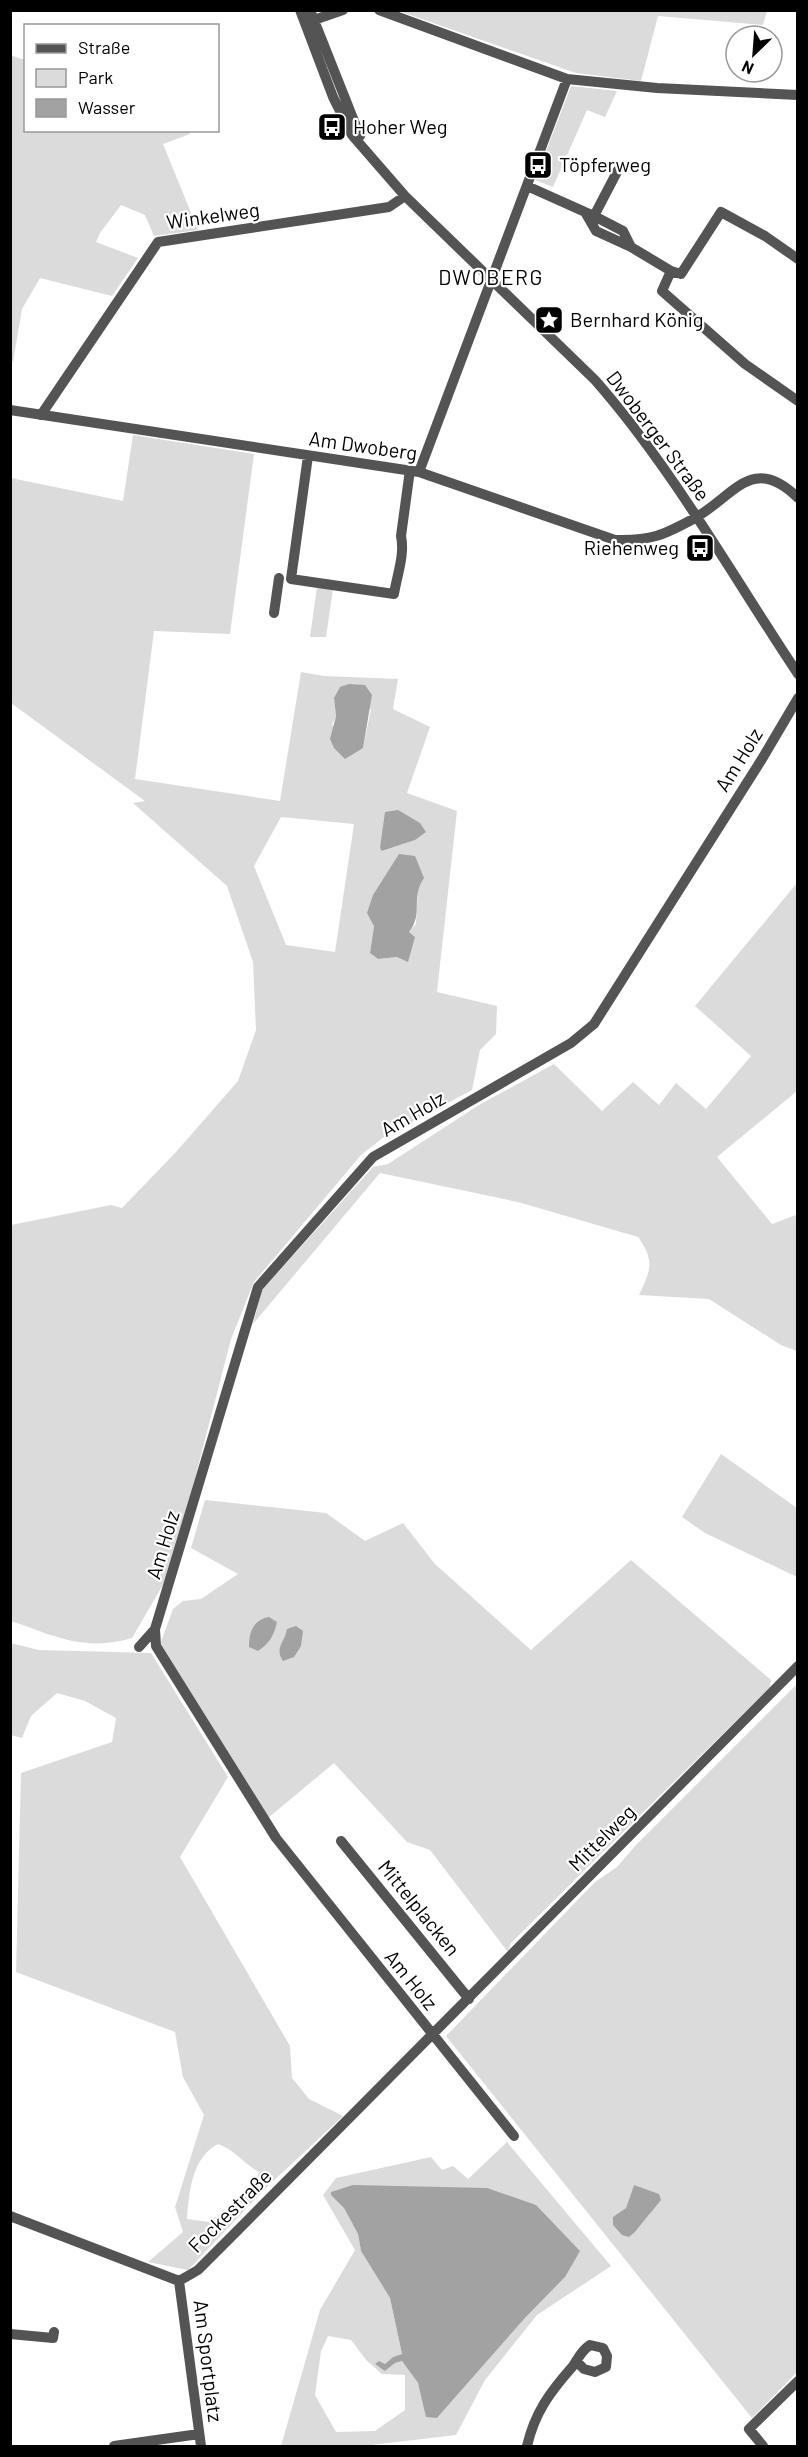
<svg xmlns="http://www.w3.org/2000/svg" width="808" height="2457" font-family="Barlow,sans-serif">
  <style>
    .green { fill: #dbdbdb; fill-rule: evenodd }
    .water { fill: #a2a2a2 }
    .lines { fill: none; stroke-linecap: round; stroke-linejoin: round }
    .minor { stroke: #545454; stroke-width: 10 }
    .labels { text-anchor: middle; stroke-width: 4.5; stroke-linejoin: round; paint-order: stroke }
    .poi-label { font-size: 20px; fill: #000; stroke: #fff; text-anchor: start }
    .street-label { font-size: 20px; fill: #000; stroke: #fff }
    .neighbourhood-label { font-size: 21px; letter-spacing: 1.5px; fill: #000; stroke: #fff }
  </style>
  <rect width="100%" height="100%" fill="#fff"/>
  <path class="green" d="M399 11H767L763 25 658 16 641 81 576 73Z
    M10 55 25 60 26 130 188 131 190 134 163 144 198 230 154 236 145 215 121 205 100 233 96 242 138 258 112 296 40 278 22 309 13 362 10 361Z
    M571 86 617 91 605 117 587 110 553 187 535 180Z
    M133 435 254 454 230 634 154 631 135 779 280 801 301 672 324 676 398 679 393 709 430 727 407 793 457 811 437 992 497 1006 496 1034 480 1050 472 1090 384 1137 361 1155 254 1282 231 1339 171 1571 132 1638C85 1652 55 1636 11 1621V1225L111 1205 122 1208 176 1152 238 1081 256 1030 253 962 227 886 133 803 145 801 11 703V478L123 501ZM334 698 371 709 363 748 332 725 336 716ZM398 810 415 840 383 851ZM281 817 354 824 335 952 286 945 254 866ZM418 887 416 924 409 932 397 957 378 959 370 953 374 926Z
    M317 587 333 589 326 637H310Z
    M797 883V1091L717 1157 772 1224 796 1215 797 1217V1351L781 1345 709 1299 639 1295C651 1270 655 1261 638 1237L518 1202 380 1173 253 1324 262 1290 373 1167 388 1164 479 1105 554 1064 602 1111 633 1082 659 1105 676 1083 706 1109 751 1056 695 1006Z
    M721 1454 797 1508V1577L705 1533 682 1517Z
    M205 1500 326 1513 365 1541 403 1523 435 1564 531 1650 631 1560 771 1680 770 1687 511 1943 508 1952 430 1850 407 1842 334 1763 268 1818 159 1647 173 1609 183 1601 201 1599 238 1574 191 1548Z
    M10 1643 39 1650 151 1653 228 1777 180 1857 290 2046 292 2078 309 2099 343 2116 268 2186 188 2270 148 2262 183 2232 175 2207 204 2115 183 2077 175 2032 16 1972 21 1773 112 1742 116 1718 85 1701 57 1693 31 1716 22 1738 11 1735ZM218 2144C234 2149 244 2164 259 2172 253 2192 226 2211 209 2222L187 2219C189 2192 192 2157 218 2144Z
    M797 1684V2372L752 2418 446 2036 595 1882 617 1867 636 1845ZM634 2185 650 2214 635 2232 629 2237 614 2217 626 2208Z
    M507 2142 611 2266 537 2315 485 2380 456 2435 363 2446H281L320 2310 355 2250 323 2195 336 2178 431 2157 442 2170 453 2166 468 2179ZM344 2208 565 2277 525 2318 437 2418 418 2383 402 2361 395 2363 385 2371V2364L393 2357 402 2354 390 2298 361 2251 358 2234ZM328 2336 351 2340 367 2361 382 2374 405 2375V2410L375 2431 336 2432 315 2395 321 2351Z"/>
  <path class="water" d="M349 684 365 685 372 695 363 748 345 759 334 748 330 739 336 716 334 698 340 687Z
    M398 810 420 823 426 832 415 840 382 851 380 848 385 812Z
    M399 854 415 856 424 878C410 898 424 914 409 932L415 937 408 962 397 957 378 959 370 953 374 926 367 913 373 895Z
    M269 1617 277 1622C274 1635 270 1643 258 1651L249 1647C249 1632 253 1620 269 1617Z
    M296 1626 303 1631 301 1646 294 1657 283 1661C274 1648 285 1642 287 1629Z
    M353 2185 487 2188 536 2205 580 2251 565 2277 525 2318 437 2418 426 2417 418 2383 402 2361 395 2363 385 2371 375 2364 379 2361 385 2364 393 2357 402 2354 390 2298 361 2251 358 2234 344 2208 331 2195V2192Z
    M634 2185 659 2194 661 2200 635 2232 629 2237 622 2235 613 2225V2217L626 2208Z"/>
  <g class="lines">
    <path class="minor" d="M300 10 333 97 352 135 405 196 595 380C673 469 732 575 798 674
      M310 10 360 136
      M379 10 567 79 657 88 798 95
      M308 22 343 10
      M527 186 594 216 618 170
      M585 212 596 231 631 247
      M594 216 623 231 631 247 671 271 681 274 721 212 765 236 798 259
      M671 271 662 291 745 364 798 401
      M10 410 419 472 615 540C651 541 664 535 695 518 734 496 752 453 798 498
      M41 415 158 242 389 207 405 196
      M308 456 291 579 394 594C397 575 405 555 401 536L410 470
      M419 472 567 79
      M274 613 279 578
      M155 1629 156 1646 276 1838 514 2136
      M139 1647 155 1629 258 1287 373 1157 571 1043 594 1024 762 759 798 698
      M341 1841 469 1999
      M10 2216 179 2281
      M179 2281 198 2270 240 2228 798 1666
      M179 2281 201 2446
      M10 2334 53 2338 54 2332
      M114 2446 199 2434
      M527 2446C535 2412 550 2392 573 2366 579 2357 581 2351 590 2345L603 2348 607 2356 606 2367 595 2372 584 2369 576 2361
      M763 2446 749 2429 798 2381"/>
  </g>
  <defs>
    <g id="bus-square" transform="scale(1.5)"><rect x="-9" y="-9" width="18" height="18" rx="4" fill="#000" stroke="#fff"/><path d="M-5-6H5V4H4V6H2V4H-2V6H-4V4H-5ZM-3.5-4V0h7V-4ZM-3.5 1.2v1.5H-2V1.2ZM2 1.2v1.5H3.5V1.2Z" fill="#fff"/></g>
    <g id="sight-square" transform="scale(1.5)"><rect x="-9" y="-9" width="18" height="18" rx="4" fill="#000" stroke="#fff"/><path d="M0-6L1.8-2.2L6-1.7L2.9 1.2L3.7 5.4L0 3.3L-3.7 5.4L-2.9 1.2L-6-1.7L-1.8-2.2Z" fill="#fff"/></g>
  </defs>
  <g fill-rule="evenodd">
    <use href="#bus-square" x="332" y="127"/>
    <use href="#bus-square" x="538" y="165"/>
    <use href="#sight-square" x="549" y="320"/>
    <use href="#bus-square" x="700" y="548"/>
  </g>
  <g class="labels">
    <g class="poi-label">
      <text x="353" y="134">Hoher Weg</text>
      <text x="559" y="172">Töpferweg</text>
      <text x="570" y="327">Bernhard König</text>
      <text x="679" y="555" text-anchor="end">Riehenweg</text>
    </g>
    <g class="street-label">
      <text transform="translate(213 216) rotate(-8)" y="7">Winkelweg</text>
      <text transform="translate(658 436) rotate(53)" y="7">Dwoberger Straße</text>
      <text transform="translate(363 446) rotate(8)" y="7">Am Dwoberg</text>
      <text transform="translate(739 760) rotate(-58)" y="7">Am Holz</text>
      <text transform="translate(413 1114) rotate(-30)" y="7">Am Holz</text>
      <text transform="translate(163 1545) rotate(-73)" y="7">Am Holz</text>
      <text transform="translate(602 1838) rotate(-45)" y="7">Mittelweg</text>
      <text transform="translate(419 1908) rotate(51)" y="7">Mittelplacken</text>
      <text transform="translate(411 1980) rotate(51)" y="7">Am Holz</text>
      <text transform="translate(230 2211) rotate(-45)" y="7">Fockestraße</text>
      <text transform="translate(208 2361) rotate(83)" y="7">Am Sportplatz</text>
    </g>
    <g class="neighbourhood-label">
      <text x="491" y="285">DWOBERG</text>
    </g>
  </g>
  <rect width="808" height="2457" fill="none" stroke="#000000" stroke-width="24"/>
  <rect x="24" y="24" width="195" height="108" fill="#ffffff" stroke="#999999" stroke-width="1.5"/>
  <rect x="36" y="44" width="30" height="9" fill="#545454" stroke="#999999" stroke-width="1.5"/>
  <text x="78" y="54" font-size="18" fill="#000000">Straße</text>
  <rect x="36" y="69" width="30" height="18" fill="#dbdbdb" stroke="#999999" stroke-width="1.5"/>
  <text x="78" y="84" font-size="18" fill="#000000">Park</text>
  <rect x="36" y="99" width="30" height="18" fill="#a2a2a2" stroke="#999999" stroke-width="1.5"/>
  <text x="78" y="114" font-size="18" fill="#000000">Wasser</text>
  <g transform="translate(754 54) rotate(205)"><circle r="28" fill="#ffffff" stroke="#999999" stroke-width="1.5"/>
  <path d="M0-4.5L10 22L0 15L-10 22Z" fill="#000000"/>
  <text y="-9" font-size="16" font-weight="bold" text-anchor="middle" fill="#000000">N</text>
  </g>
</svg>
